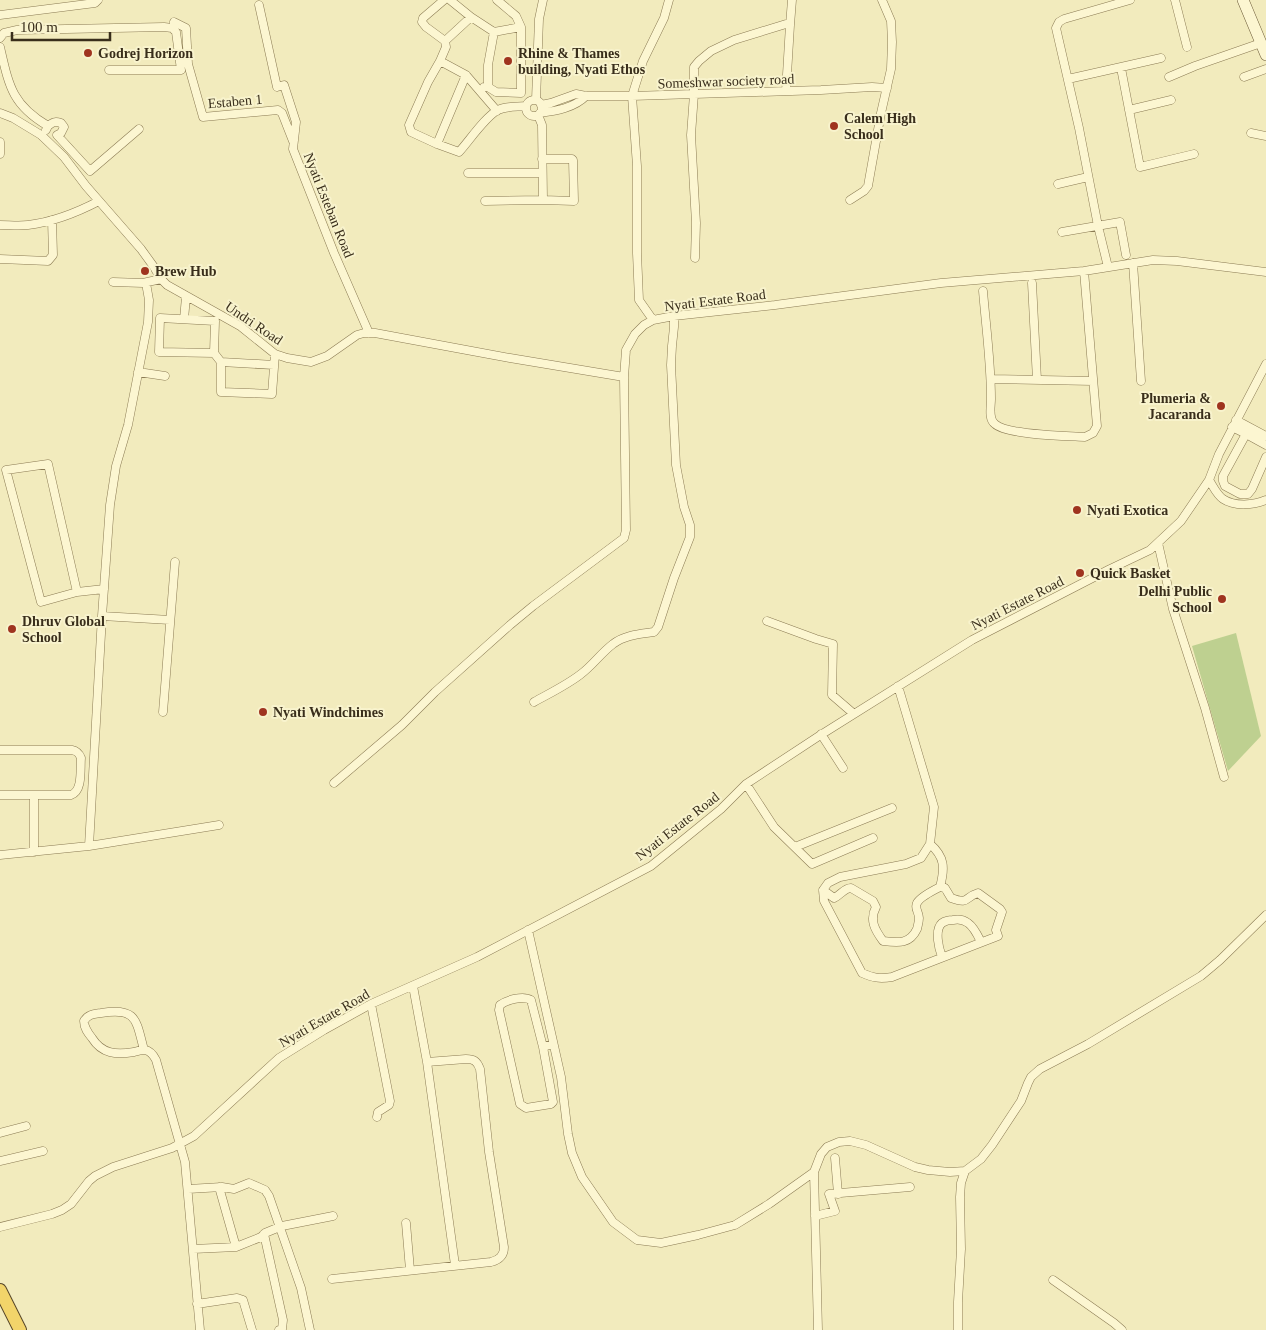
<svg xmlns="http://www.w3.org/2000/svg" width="1266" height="1330" font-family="'Times New Roman',serif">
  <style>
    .green { fill: #bed090 }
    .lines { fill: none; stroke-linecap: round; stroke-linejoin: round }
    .minor-casing { stroke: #8b7b54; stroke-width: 9 }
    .secondary-casing { stroke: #6c5b38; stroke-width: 12 }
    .trunk-casing { stroke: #584729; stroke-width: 14 }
    .minor { stroke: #fcf6d1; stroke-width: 8 }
    .secondary { stroke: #fcf6d1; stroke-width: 11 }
    .trunk { stroke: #f2d46a; stroke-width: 12 }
    .poi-dot { fill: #9f341f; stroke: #f8f3cd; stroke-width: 2 }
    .labels { text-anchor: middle; stroke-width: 4; stroke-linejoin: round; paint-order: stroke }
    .poi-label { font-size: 14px; font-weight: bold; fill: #392e1b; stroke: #f8f3cd; text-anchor: start }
    .street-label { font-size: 14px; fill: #392e1b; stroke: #f8f3cd }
  </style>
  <rect width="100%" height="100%" fill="#f2ebbd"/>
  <path class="green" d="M1236 633 1261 736 1228 771 1192 646Z"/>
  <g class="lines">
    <g class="minor-casing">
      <path id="minor" d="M444 0 423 18 422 22 426 27 445 41
        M450 0 471 17 494 32 521 27
        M1175 0 1187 47
        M259 5 277 87 284 85 296 122 293 149 334 253 369 333
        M0 15 95 3 98 0
        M174 22 186 28 188 64 203 117 278 110 282 113 293 141
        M790 25 792 0
        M0 38 4 33 17 30 164 27 172 28 176 32 181 70H109
        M0 47C9 86 12 105 48 126L46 130
        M440 61 446 47 445 41 471 17
        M1121 68 1140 167 1194 154
        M466 75 437 144 459 152C469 141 486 116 498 110 506 106 517 107 526 106
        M1169 77 1195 66 1261 43
        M1244 77 1266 69
        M1068 79 1161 58
        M484 87H488V65L494 32
        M488 87 496 92 521 93V27L516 16 497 0
        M526 108a8 8 0 1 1 16 0a8 8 0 1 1-16 0Z
        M536 100 539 19 543 0
        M541 105 551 103 576 94 586 96H632L821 90 872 87 887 88
        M1129 110 1171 100
        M0 113 13 118 41 135 64 157 86 186 141 249 154 267 161 279 167 285 240 326 275 354 287 358 311 362 327 356 357 335 364 333H375L510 358 624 377
        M540 113C556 111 574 108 586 96
        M48 126C53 122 55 121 61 123L64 127 61 133 57 135 90 171 139 129
        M1251 133 1266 136
        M0 142V154
        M437 144 411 132 409 125 428 82 440 61 466 75 497 111
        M542 159H572L573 160 574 201 543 200
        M468 173H542
        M1058 184 1088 177
        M850 200 864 191 868 186 881 113 891 69 892 42 891 21 882 0
        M485 201 543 200 542 125 538 115
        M0 225C9 225 19 226 28 225 53 222 76 213 99 201
        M1062 232 1120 222 1126 255
        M695 258 696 223 691 135 694 94V67L699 61 711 51 734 40 786 24 790 25 786 91
        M0 259 48 261 53 255 52 220
        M1133 263 1141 381
        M1108 267 1098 226 1079 128 1056 28 1059 22 1064 19 1130 0
        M113 282 143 283 161 279
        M1032 283 1037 380
        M983 291C986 327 991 363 991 399 991 407 988 419 995 424 1006 435 1068 436 1085 437L1093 433 1097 426 1084 271
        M184 319 186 297
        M653 320 639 300 637 253V166L632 96 643 61 664 18 669 0
        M214 353 159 352 160 318 215 321 214 353 221 362V392L272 394 275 354
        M221 362 274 365
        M138 372 165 376
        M991 379 1093 381
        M1236 420 1266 436
        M1232 427 1246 434 1223 476V481L1225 486 1240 494H1248L1252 489 1266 457
        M1246 434 1266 445
        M1209 480C1213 486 1217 495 1223 499 1235 507 1254 505 1266 500
        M1158 543 1173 609 1205 708 1224 777
        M77 592 48 464 6 470 41 602 77 592 104 589
        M102 616 170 620
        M767 621 816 639 833 644 832 695 854 714
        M534 702C550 693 567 685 581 674 593 665 601 653 613 644 624 635 640 634 654 632L658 627 674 578 690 537V525L684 507 676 465 671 365 672 346 674 327V316
        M163 712 175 562
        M821 734 843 768
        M0 750H72C77 751 79 753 81 758 80 769 83 791 71 795H0
        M334 783 402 725 435 692 510 625 533 606 624 538 626 530 624 377 626 350 635 334 644 325 653 320 674 316 775 305 941 283 1084 271 1153 260 1177 261 1266 272
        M746 784 774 827 812 864 873 838
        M34 796V852
        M930 844C945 857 945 868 940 887
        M89 846 219 825
        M795 847 892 808
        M0 855 89 846 102 616 110 505 116 466 128 425 148 322 149 300 146 283
        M823 890 834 898C841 895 844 888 851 888L873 901 876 907C869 920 875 930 883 941 899 943 910 944 917 929 918 925 919 922 919 918 919 912 914 908 917 903 920 897 934 890 940 887L945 888 951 898C970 905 964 897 978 893L1000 909 1002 912 996 930 998 936 892 977C880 979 873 978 862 973L824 901 823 890 828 883 840 877 906 864 921 858 930 844 934 807 898 686
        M528 930 561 1077 568 1134 572 1153 582 1177 613 1222 637 1240 661 1243 698 1235 735 1225 769 1204 814 1172 821 1154 827 1147 839 1142 850 1141 866 1145 915 1167 928 1170 950 1172 965 1171 981 1159 992 1145 1021 1101 1028 1083 1031 1077 1040 1069 1088 1044 1201 976 1220 960 1266 915
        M942 957C939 949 934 930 942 923 945 921 949 920 953 920 958 919 964 920 968 923 974 927 978 936 981 942
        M413 986 427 1062 455 1265
        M371 1004 390 1101 389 1105 378 1112 377 1117
        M543 1047 531 1000C523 995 507 1000 500 1005L499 1010 520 1104 526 1108 551 1104 553 1102 543 1047 553 1044
        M144 1050C136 1020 137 1007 101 1013 94 1014 88 1014 84 1021 84 1028 88 1033 92 1038 102 1054 116 1055 134 1052 137 1051 142 1050 145 1050 151 1051 154 1056 156 1060L185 1162 200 1330
        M0 1133 26 1126
        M835 1158 838 1194
        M0 1161 43 1151
        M814 1172 818 1330
        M219 1187 236 1247
        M188 1189 222 1187 234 1189 249 1183 265 1190 269 1196 301 1288 310 1330
        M815 1216 835 1211 829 1194 910 1187
        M406 1223 410 1270
        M0 1227 52 1214 62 1210 71 1204 89 1181 95 1176 113 1167 172 1148 194 1136 279 1058 324 1030 371 1004 477 957 651 866 721 809 746 784 819 736 972 640 1110 569 1150 550 1181 521 1209 480 1219 454 1266 364
        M264 1234 283 1320 282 1329 279 1330
        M193 1249 236 1247 261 1237 265 1233 282 1226 333 1216
        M332 1279 491 1262C499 1260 504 1256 504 1247L489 1152 480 1069C477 1061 474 1059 466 1059L427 1062
        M1053 1280 1114 1323 1122 1330
        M197 1304 237 1298 243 1300 252 1330
        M958 1330V1302L961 1249 960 1197 961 1183 965 1171"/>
    </g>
    <g class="secondary-casing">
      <path id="secondary" d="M1243 0 1266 55"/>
    </g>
    <g class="trunk-casing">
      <path id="trunk" d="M0 1290 20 1330"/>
    </g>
    <use href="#minor" class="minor"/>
    <use href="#secondary" class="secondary"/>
    <use href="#trunk" class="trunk"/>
  </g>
  <g class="poi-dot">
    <circle cx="88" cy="53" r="5"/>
    <circle cx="508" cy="61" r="5"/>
    <circle cx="834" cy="126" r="5"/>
    <circle cx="145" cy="271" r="5"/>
    <circle cx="1221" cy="406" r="5"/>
    <circle cx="1077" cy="510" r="5"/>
    <circle cx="1080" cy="573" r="5"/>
    <circle cx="1222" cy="599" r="5"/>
    <circle cx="12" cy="629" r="5"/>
    <circle cx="263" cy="712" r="5"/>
  </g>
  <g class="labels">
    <g class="poi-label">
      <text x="98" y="58">Godrej Horizon</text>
      <text x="518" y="58">Rhine &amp; Thames<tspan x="518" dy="16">building, Nyati Ethos</tspan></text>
      <text x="844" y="123">Calem High<tspan x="844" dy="16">School</tspan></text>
      <text x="155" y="276">Brew Hub</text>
      <text x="1211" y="403" text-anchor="end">Plumeria &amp;<tspan x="1211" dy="16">Jacaranda</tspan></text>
      <text x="1087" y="515">Nyati Exotica</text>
      <text x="1090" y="578">Quick Basket</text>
      <text x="1212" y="596" text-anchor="end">Delhi Public<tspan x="1212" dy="16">School</tspan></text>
      <text x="22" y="626">Dhruv Global<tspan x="22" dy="16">School</tspan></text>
      <text x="273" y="717">Nyati Windchimes</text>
    </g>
    <g class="street-label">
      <text transform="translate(726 81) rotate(-2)" y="5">Someshwar society road</text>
      <text transform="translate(235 101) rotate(-5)" y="5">Estaben 1</text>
      <text transform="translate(329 205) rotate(68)" y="5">Nyati Esteban Road</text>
      <text transform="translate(715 300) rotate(-7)" y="5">Nyati Estate Road</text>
      <text transform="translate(254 323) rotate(34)" y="5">Undri Road</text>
      <text transform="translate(1017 603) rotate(-27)" y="5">Nyati Estate Road</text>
      <text transform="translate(677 826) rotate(-38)" y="5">Nyati Estate Road</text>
      <text transform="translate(324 1018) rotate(-30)" y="5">Nyati Estate Road</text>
    </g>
  </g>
  <path d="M12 32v8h98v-8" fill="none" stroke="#392e1b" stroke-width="2.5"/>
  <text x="20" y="32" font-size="15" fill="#392e1b" stroke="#f8f3cd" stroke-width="4" paint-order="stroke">100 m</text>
</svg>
